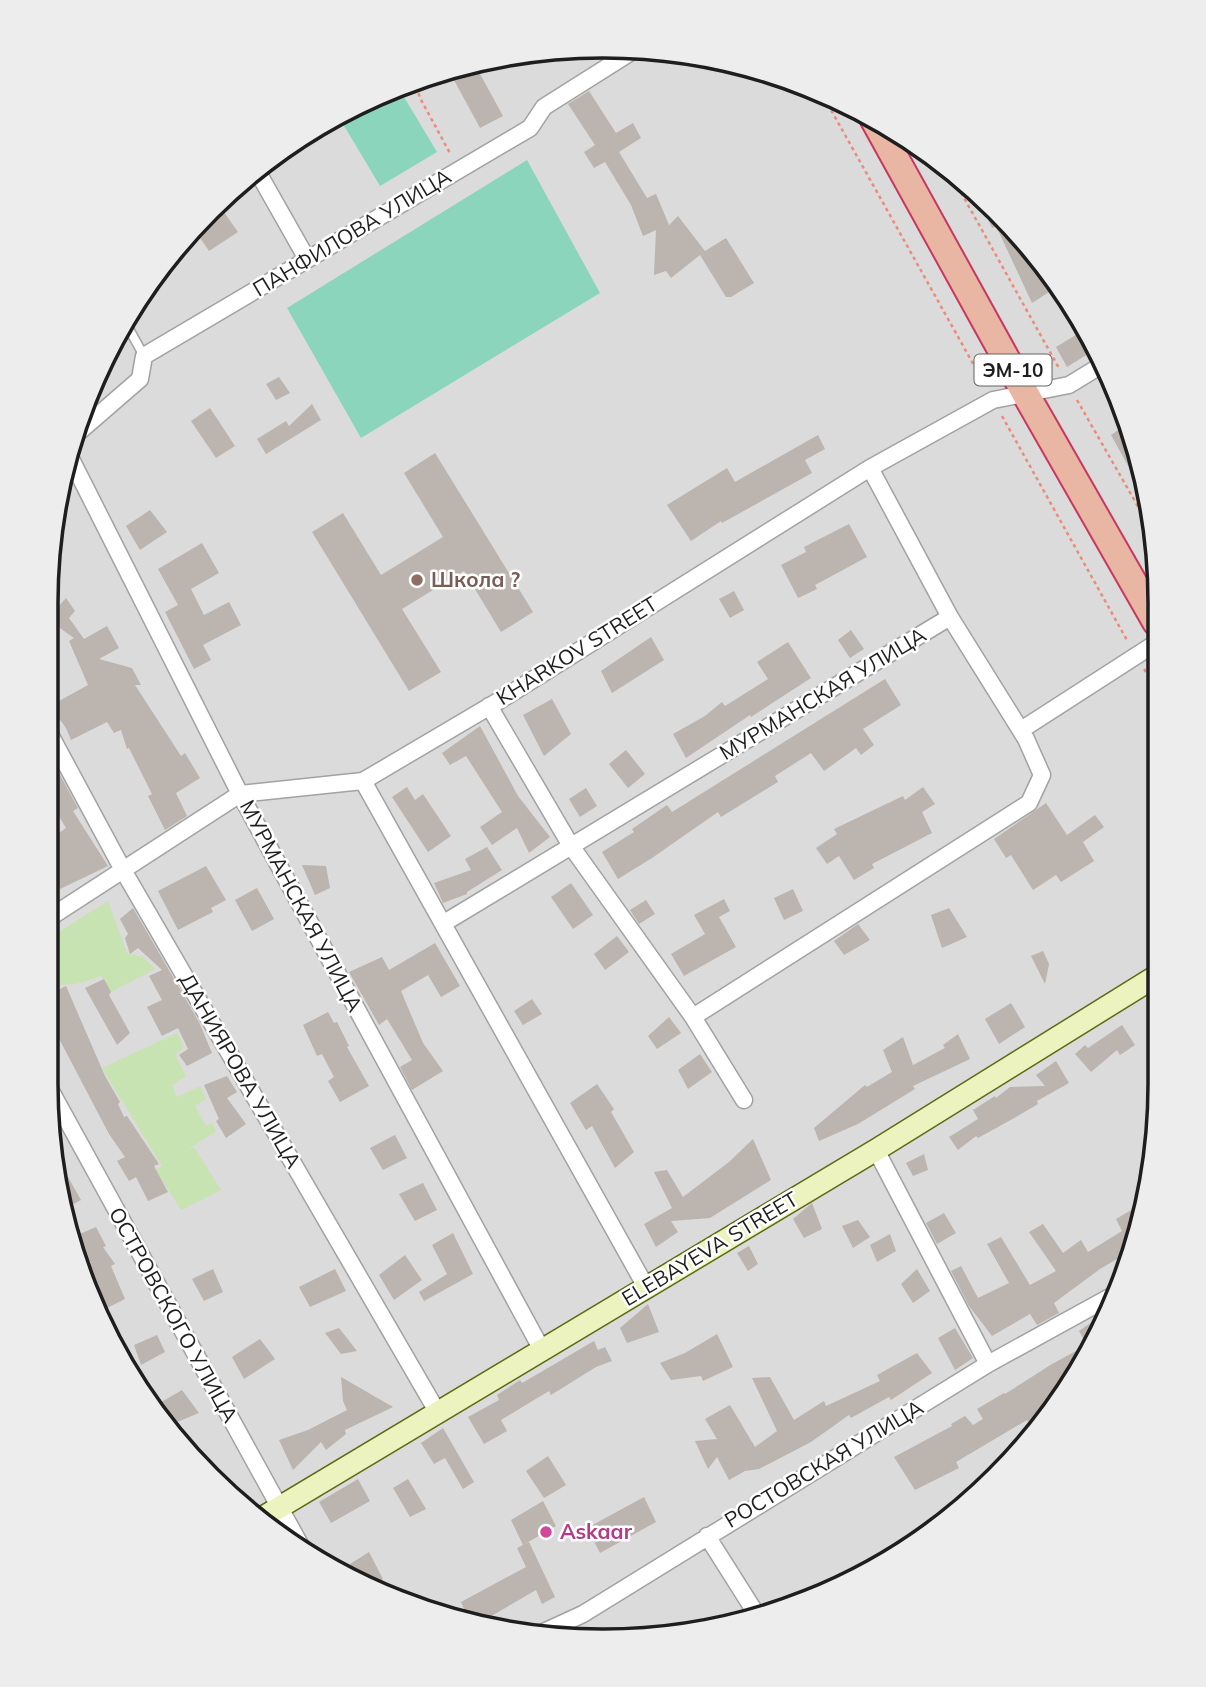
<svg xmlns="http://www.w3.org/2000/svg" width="1206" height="1687" font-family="Mulish,sans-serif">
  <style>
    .residential { fill: #dcdbdb }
    .grass { fill: #c7e3b1 }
    .pitch { fill: #8cd5bd }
    .building { fill: #bbb4af }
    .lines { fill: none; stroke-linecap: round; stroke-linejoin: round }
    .service-casing { stroke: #a2a2a2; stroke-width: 11 }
    .minor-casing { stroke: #a2a2a2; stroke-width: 19 }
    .secondary-casing { stroke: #5b6a11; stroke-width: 24 }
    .trunk-casing { stroke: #c83760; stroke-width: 30 }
    .path { stroke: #eb8c7a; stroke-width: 2.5; stroke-dasharray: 3.5 3.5; stroke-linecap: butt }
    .service { stroke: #fff; stroke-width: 8 }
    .minor { stroke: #fff; stroke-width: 16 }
    .secondary { stroke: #edf3bf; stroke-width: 21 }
    .trunk { stroke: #e8b6a3; stroke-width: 26 }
    .education-dot { fill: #8d6e63; stroke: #fff; stroke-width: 2.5 }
    .hotel-dot { fill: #d1479c; stroke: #fff; stroke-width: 2.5 }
    .labels { text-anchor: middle; stroke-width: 5; stroke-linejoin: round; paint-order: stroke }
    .shield { fill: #fff; stroke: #626262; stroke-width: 2 }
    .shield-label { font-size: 19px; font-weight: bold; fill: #1e1e1e }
    .street-label { font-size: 21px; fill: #1e1e1e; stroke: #fff }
    .education-label { font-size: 21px; font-weight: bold; fill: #785e54; stroke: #fff; text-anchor: start }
    .hotel-label { font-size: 21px; font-weight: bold; fill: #b23c85; stroke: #fff; text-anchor: start }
    .rim { fill: none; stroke: #1e1e1e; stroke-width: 3.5 }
  </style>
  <rect width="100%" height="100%" fill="#eeece6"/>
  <path class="residential" d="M640 47 748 65 850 103 943 161 1022 236 1103 357 1156 530 1159 1120 1142 1228 1103 1330 1046 1423 970 1503 817 1599 675 1637H530L357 1584 236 1503 139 1393 65 1229 46 1084V603L56 494 120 324 236 184 325 120 424 75 531 50Z"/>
  <path class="grass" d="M108 901 127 953 143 957 155 969 111 992 101 976 76 984 57 985 46 963V940Z
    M177 1033 184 1047 175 1055 186 1076 172 1085 177 1097 200 1086 206 1099 195 1106 206 1126 212 1123 216 1131 182 1154 194 1147 221 1190 181 1210 156 1170 162 1166 102 1068Z"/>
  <path class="pitch" d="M398 87 437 152 380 186 337 114Z
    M527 160 600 293 361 438 287 308Z"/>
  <path class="building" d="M474 63 503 116 480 128 448 69Z
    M589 91 616 133 633 123 641 138 619 152 647 198 656 194 669 225 678 216 705 251 726 238 754 283 731 297H726L700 255 671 278 666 271 654 275 656 230 643 236 631 205 605 162 594 168 584 152 595 145 568 104Z
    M976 193 1022 236 1057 287 1032 303 996 226 992 228Z
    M221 208 238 232 209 251 196 232 208 218Z
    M1084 330 1096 349 1067 367 1056 347Z
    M279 377 290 393 276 400 266 384Z
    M312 404 321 420 266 454 257 439 286 421 289 426Z
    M210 408 235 446 216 458 191 421Z
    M1124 426 1138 471 1132 473 1111 435Z
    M818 435 825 449 805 460 812 473 722 523 721 521 691 541 667 505 727 468 735 482Z
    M435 453 533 612 501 632 464 571 402 609 441 672 409 691 312 532 343 513 381 575 443 537 404 473Z
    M150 510 167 532 140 550 126 526Z
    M849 524 867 557 815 585 817 589 798 598 781 565 806 552 804 547Z
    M202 543 219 573 191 589 204 615 229 602 241 625 203 645 211 660 194 669 165 612 178 605 158 569Z
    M734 591 744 610 730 618 719 599Z
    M66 598 75 611 69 618 84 639 107 626 119 648 99 659 132 668 141 685H135L181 756 185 753 200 778 176 793 187 816 165 830 148 796 152 794 129 748 127 749 121 730 114 733 107 722 71 740 66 728 50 706 88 685 69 641 74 638 47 619Z
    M851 630 864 649 850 658 838 640Z
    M651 637 664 660 612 693 601 671Z
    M788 642 811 678 751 717 750 715 686 758 673 734 705 716 722 702 725 706 768 679 757 662Z
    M885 679 901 705 863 729 874 745 861 755 856 748 824 771 811 753 775 776 778 782 721 817 718 812 652 858 618 879 602 852 634 832 632 829 667 805 672 812Z
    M552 699 571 734 544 756 523 715Z
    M480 726 518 796 550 837 529 853 517 828 492 845 480 827 502 812 466 756 450 765 442 753Z
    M46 749 78 808 73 811 108 866 60 889 46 866V842L66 828 46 795Z
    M626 750 645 774 628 788 609 764Z
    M407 787 415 800 423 794 451 836 428 852 392 797Z
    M923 787 935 804 922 812 932 833 872 864 874 868 854 880 839 856 827 864 816 848 837 834 834 829 903 796 905 800Z
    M586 788 597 806 580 817 569 799Z
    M1046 803 1067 835 1095 815 1104 827 1083 842 1094 861 1061 882 1056 875 1033 890 1011 855 1006 858 994 839Z
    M487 847 502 870 467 892V894L443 903 434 883 471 870 465 859Z
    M302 865 326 866 330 888 315 895Z
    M206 866 226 900 211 908 213 912 178 930 158 891Z
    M571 883 593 915 573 929 551 897Z
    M257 888 274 919 252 931 235 900Z
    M793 889 803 911 784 920 774 898Z
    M724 899 730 911 719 917 736 947 684 976 671 954 705 934 694 915Z
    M646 900 655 914 639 924 630 910Z
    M133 908 199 1022 212 1053 187 1066 179 1055 188 1049 178 1028 162 1036 147 1007 162 1000 149 976 162 970 138 948 130 954 125 938 128 934 120 919Z
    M949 908 967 937 942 948 931 915Z
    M858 924 870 940 844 955 834 941Z
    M617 936 629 952 605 970 594 954Z
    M435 943 460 986 441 997 428 975 401 991 423 1043 443 1071 412 1090 400 1067 412 1060 387 1019 379 1025 349 972 382 957 389 970Z
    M1043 951 1049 964 1045 984 1031 956Z
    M46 966 58 990 66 986 105 1076 120 1102 118 1104 124 1117 127 1116 159 1164 154 1166 168 1192 148 1201 136 1177 129 1181 117 1161 125 1157 109 1134 54 1029 46 1032Z
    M104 979 111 992 109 995 130 1033 117 1045 85 988Z
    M532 999 542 1014 523 1025 514 1011Z
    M1011 1003 1025 1027 999 1044 985 1019Z
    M328 1012 334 1023 337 1022 349 1046 347 1047 369 1086 340 1102 328 1081 334 1077 322 1054 317 1056 303 1025Z
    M669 1017 681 1033 657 1049 648 1036Z
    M1122 1025 1135 1045 1120 1055 1117 1050 1091 1072 1075 1054 1085 1045 1088 1048Z
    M958 1034 970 1059 913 1086 915 1089 858 1124 819 1141 814 1128 865 1085 867 1087 892 1072 883 1050 903 1037 913 1065 945 1048 943 1045Z
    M700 1054 712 1072 688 1089 678 1070Z
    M1056 1061 1069 1083 1037 1101 1038 1104 1016 1117 978 1138 976 1136 958 1150 949 1137 978 1119 973 1110 995 1096 996 1098 1010 1087 1045 1086 1036 1075Z
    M227 1076 237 1092 227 1098 246 1124 226 1138 216 1121 219 1119 204 1085Z
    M597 1084 614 1109 611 1112 634 1152 615 1168 592 1126 586 1130 570 1103Z
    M395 1135 407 1158 383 1170 370 1148Z
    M753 1139 771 1180 710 1218 671 1221 678 1232 656 1247 644 1224 672 1208 654 1172 667 1170 683 1197 729 1162Z
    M55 1154 81 1200 62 1210Z
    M924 1154 928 1170 913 1176 906 1163Z
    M423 1183 437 1210 415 1221 399 1194Z
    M812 1203 822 1229 804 1238 793 1219Z
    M1133 1209 1142 1226 1134 1249 1100 1269 1054 1303 1059 1313 1037 1325 1030 1314 992 1336 969 1306 951 1271 961 1266 978 1298 1009 1283 987 1244 1001 1237 1030 1285 1056 1271 1029 1232 1043 1224 1063 1253 1081 1240 1088 1252 1122 1231 1116 1219Z
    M944 1213 956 1233 937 1244 926 1223Z
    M858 1220 870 1237 853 1248 842 1226Z
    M96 1227 106 1246 103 1247 115 1264 111 1266 125 1299 103 1310 84 1267 91 1263 75 1236Z
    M453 1233 473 1274 424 1301 419 1292 447 1274 432 1245Z
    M890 1234 896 1251 877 1262 870 1245Z
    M749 1246 758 1264 748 1271 737 1253Z
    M405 1255 422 1280 394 1300 379 1275Z
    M213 1269 223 1292 204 1301 192 1279Z
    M335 1269 346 1291 310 1307 299 1287Z
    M917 1269 930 1291 913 1303 901 1284Z
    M648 1304 659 1332 627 1343 620 1328Z
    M1112 1308 1103 1330 1058 1403 1029 1423 1027 1420 956 1462 959 1468 915 1490 894 1457 952 1426 951 1424 965 1416 973 1425 983 1419 977 1409 1004 1393 1005 1394 1052 1364 1087 1345 1079 1331Z
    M339 1328 357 1351 341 1354 325 1333Z
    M955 1328 973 1358 955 1370 938 1338Z
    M717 1334 733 1367 703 1381 701 1376 671 1380 660 1363 685 1353Z
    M157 1335 165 1352 141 1365 134 1345Z
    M260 1339 275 1359 244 1379 232 1357Z
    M594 1341 598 1350 605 1347 612 1361 596 1367 551 1395 549 1391 501 1420 507 1431 484 1444 468 1417 499 1400 497 1395 520 1380 522 1383Z
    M917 1353 932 1373 891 1400 889 1397 851 1418 849 1415 811 1442 759 1469 745 1471 729 1480 717 1457 708 1469 695 1441 717 1439 705 1419 730 1405 755 1447 777 1431 752 1378 770 1377 794 1420 824 1401 826 1406 880 1381 877 1375Z
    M341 1377 393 1407 345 1430 346 1434 326 1450 321 1442 293 1470 279 1440 308 1430 347 1410 343 1401Z
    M182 1390 199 1413 170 1425 158 1404Z
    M443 1428 474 1482 463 1489 445 1458 434 1464 421 1443Z
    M548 1456 566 1485 544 1498 526 1471Z
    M358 1479 370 1501 331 1523 319 1502Z
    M408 1479 426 1509 410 1517 393 1488Z
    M644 1497 656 1522 600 1553 587 1528Z
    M543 1501 556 1526 523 1545 511 1520Z
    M529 1542 555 1597 542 1604 536 1590 481 1622 468 1618 461 1602 526 1567 517 1548Z
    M369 1552 383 1579 378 1582 385 1593 363 1586 350 1564Z"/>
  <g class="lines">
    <g class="service-casing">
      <path id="service" d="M124 320 144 356"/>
    </g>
    <g class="minor-casing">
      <path id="minor" d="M256 169 307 259
        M80 431 140 379 144 356 530 128 544 107 639 47
        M70 457 240 794 542 1350
        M489 706 571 846 693 1017 744 1100
        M46 727 123 870 438 1413
        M1021 730 1156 643
        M363 781 646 1287
        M46 920 240 794 363 781 502 699 870 468 993 400 1069 385 1105 363
        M444 923 950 617
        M693 1017 1029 803 1042 775 1026 739 950 617 870 468
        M46 1082 302 1548
        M876 1150 988 1364
        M707 1536 757 1615
        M533 1637 583 1614 988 1364 1117 1293"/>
    </g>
    <g class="secondary-casing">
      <path id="secondary" d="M260 1519 876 1150 1158 975"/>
    </g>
    <g class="trunk-casing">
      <path id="trunk" d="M873 118 1025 393 1156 622"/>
    </g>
    <path class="path" d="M414 80 420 98 451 155
      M821 92 985 385
      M944 162 1060 370
      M1077 400 1156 538
      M1002 416 1128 642
      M1144 669 1157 690"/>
    <use href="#service" class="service"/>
    <use href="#minor" class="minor"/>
    <use href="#secondary" class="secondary"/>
    <use href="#trunk" class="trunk"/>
  </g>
  <circle class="education-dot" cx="417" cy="580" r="7"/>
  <circle class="hotel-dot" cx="546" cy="1532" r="7"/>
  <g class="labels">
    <rect class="shield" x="974.5" y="354.5" width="77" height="31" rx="5"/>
    <g class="shield-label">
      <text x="1013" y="377">ЭМ-10</text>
    </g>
    <g class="street-label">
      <text transform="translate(352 233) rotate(-31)" y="7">ПАНФИЛОВА УЛИЦА</text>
      <text transform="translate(577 651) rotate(-32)" y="7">KHARKOV STREET</text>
      <text transform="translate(823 694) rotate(-31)" y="7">МУРМАНСКАЯ УЛИЦА</text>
      <text transform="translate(301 906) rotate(62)" y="7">МУРМАНСКАЯ УЛИЦА</text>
      <text transform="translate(240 1071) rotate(60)" y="7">ДАНИЯРОВА УЛИЦА</text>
      <text transform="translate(710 1249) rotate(-31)" y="7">ELEBAYEVA STREET</text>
      <text transform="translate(173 1315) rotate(61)" y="7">ОСТРОВСКОГО УЛИЦА</text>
      <text transform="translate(824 1464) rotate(-31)" y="7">РОСТОВСКАЯ УЛИЦА</text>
    </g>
    <g class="education-label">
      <text x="431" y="587">Школа ?</text>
    </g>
    <g class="hotel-label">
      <text x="560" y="1539">Askaar</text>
    </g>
  </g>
  <path d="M0 0H1206V1687H0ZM603 58H603A545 545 0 0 1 1148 603V1084A545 545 0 0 1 603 1629H603A545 545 0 0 1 58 1084V603A545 545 0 0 1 603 58Z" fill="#ededed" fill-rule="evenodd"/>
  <path class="rim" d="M603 58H603A545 545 0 0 1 1148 603V1084A545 545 0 0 1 603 1629H603A545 545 0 0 1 58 1084V603A545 545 0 0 1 603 58Z"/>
</svg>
